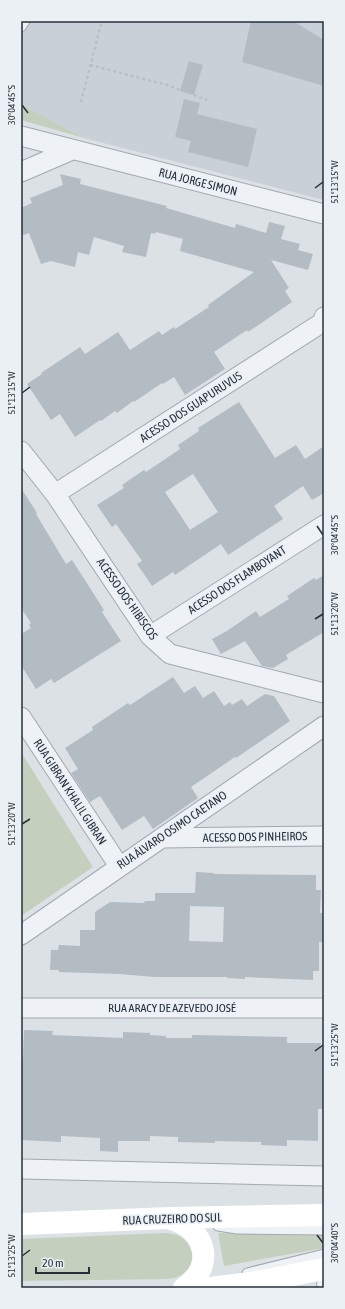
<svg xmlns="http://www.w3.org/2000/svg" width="345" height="1309" font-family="'Asap Condensed',sans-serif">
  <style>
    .built { fill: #cad0d8 }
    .green { fill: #c4d0bd }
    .building { fill: #b3bbc3; fill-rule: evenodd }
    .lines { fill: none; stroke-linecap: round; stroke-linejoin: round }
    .lane-casing { stroke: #a1a8b0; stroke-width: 11 }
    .street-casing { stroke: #a1a8b0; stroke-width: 21 }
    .path { stroke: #babfc5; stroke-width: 2.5; stroke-dasharray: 3 3; stroke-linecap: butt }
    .lane { stroke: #eef1f5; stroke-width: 9 }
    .street { stroke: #eef1f5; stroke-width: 19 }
    .secondary { stroke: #fff; stroke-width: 22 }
    .ticks { fill: none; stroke: #25303d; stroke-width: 1.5 }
    .labels { text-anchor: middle; stroke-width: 3.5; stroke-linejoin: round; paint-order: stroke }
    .street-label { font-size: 12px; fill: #25303d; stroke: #ebf0f4 }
    .neatline { fill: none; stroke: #25303d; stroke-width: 1.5 }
    .ticks-label { font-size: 10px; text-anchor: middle; fill: #25303d }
  </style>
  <rect width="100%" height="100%" fill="#dce1e6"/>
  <path class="built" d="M21 21H324V200L84 138 21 104Z"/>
  <path class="green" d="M21 104 84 138 21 120Z
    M21 752 93 867 21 916Z
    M166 1233C170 1234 175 1234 179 1236 192 1242 198 1262 185 1272 180 1277 174 1278 168 1279L21 1281V1239Z
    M218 1233 324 1234V1248L224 1266Z"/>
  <path class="building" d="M251 21H293L324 40V86L242 62Z
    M189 61 203 65 194 95 180 91Z
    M184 99 200 103 197 114 257 129 248 167 188 152 191 141 175 137Z
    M60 174 81 179 80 184 167 206 166 208 235 228 236 224 266 233 269 222 285 226 281 239 300 244 298 250 313 254 308 270 271 260 289 288 285 291 292 302 248 332 247 330 214 352 225 369 185 395 174 377 163 384 162 383 134 402 133 401 117 413 115 411 101 421 100 420 75 437 60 414 51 420 27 384 42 374 41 373 80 347 85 354 118 332 130 350 159 331 162 335 174 327 175 329 209 307 208 305 254 272 180 251 183 239 156 232 155 234 151 233 146 257 122 252 124 246 94 237 89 255 78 252 75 267 51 261 41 264 29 233 21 236V208L32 203 30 198 63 185Z
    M239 402 275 458 296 445 305 459 324 446V493L312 500 303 486 274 506 283 519 228 555 221 544 175 575 173 572 152 586 137 564 142 561 116 524 112 527 97 505 124 488 122 485 144 470 146 472 180 449 178 445 199 431 198 428ZM193 474 218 512 190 530 165 492Z
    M21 488 37 513 36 514 66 564 72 560 104 610 102 612 121 641 54 683 51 679 36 689 21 665V634L31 628 29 625 31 623 21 608Z
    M324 575V632L286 655 288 659 273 668 262 666 245 641 221 654 212 639 227 631 256 611 260 617 289 599 287 596 314 578 316 580Z
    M173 677 184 693 195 686 203 698 214 691 224 706 230 702 232 705 242 699 247 706 265 694 274 696 290 721 236 758 235 757 191 787 198 798 153 829 144 816 122 830 100 796 90 802 71 773 78 769 65 748 93 730 92 727 128 703 130 705Z
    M196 872 214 873V874L316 875V890H321L320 913H324V942H319V971H313V980L245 977V979L227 978V977H154L120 974 59 972V970H50L51 950H58L59 945 80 946V930H95V912L110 902 144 903 145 901H155V893H195ZM190 906 224 907 223 942 189 941Z
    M24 1030 53 1031 52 1035 123 1038V1032L150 1033V1035L166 1036V1038H192V1035L287 1037V1043H321L320 1047H324V1109H318V1141L287 1140V1146L261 1145V1142L215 1141V1143L178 1142V1137L150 1136V1141H118V1152L100 1151V1138L61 1136V1142L21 1140V1058H23Z"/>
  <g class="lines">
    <g class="lane-casing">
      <path id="lane" d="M21 27 25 21
        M218 1226 237 1229 324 1230
        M321 1269 322 1288
        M247 1273 324 1254"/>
    </g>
    <g class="street-casing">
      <path id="street" d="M21 136 324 214
        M21 172 72 150
        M21 451 55 494 150 636 170 654 324 693
        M55 494 323 322 324 317
        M150 636 324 525
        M21 717 119 866
        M162 838 324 836
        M21 935C121 865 223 796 324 726
        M21 1008H324
        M21 1169 324 1176"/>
    </g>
    <path class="path" d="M90 65 167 85 207 100
      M81 102 101 24"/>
    <use href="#lane" class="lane"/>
    <use href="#street" class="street"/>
    <path class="secondary" d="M171 1219C206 1229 216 1266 184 1288
      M21 1224 170 1218 324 1215
      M210 1288 251 1283 324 1269"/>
  </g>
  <path class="ticks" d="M22 105 28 113M315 188 323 182M22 393 30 387M317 526 323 535M315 619 323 614M22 824 30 819M315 1051 323 1045M317 1235 323 1243M22 1256 30 1250"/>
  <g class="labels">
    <g class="street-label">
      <text transform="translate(198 182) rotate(14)" y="4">RUA JORGE SIMON</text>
      <text transform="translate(191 407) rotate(-33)" y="4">ACESSO DOS GUAPURUVUS</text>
      <text transform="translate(237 580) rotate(-33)" y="4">ACESSO DOS FLAMBOYANT</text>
      <text transform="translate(127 599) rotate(55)" y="4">ACESSO DOS HIBISCOS</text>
      <text transform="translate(70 792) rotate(57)" y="4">RUA GIBRAN KHALIL GIBRAN</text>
      <text transform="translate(172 830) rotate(-34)" y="4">RUA ÁLVARO OSIMO CAETANO</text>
      <text transform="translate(255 837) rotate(-1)" y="4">ACESSO DOS PINHEIROS</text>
      <text x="172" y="1012">RUA ARACY DE AZEVEDO JOSÉ</text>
      <text transform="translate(172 1219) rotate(-2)" y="4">RUA CRUZEIRO DO SUL</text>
    </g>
  </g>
  <rect width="345" height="1309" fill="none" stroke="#ebf0f4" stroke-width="44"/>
  <path d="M36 1267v6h53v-6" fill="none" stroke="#25303d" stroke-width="2"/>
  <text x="42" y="1267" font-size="12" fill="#25303d" stroke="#ebf0f4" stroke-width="3" paint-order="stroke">20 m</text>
  <rect x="22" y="22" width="301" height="1265" class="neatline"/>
  <g class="ticks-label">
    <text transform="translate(11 105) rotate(-90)" y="4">30°04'45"S</text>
    <text transform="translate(334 182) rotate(-90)" y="4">51°13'15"W</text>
    <text transform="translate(11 393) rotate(-90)" y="4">51°13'15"W</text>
    <text transform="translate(334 535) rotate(-90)" y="4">30°04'45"S</text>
    <text transform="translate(334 614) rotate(-90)" y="4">51°13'20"W</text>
    <text transform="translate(11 824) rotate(-90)" y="4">51°13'20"W</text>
    <text transform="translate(334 1045) rotate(-90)" y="4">51°13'25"W</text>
    <text transform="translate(334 1243) rotate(-90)" y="4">30°04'40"S</text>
    <text transform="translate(11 1256) rotate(-90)" y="4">51°13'25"W</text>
  </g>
</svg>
